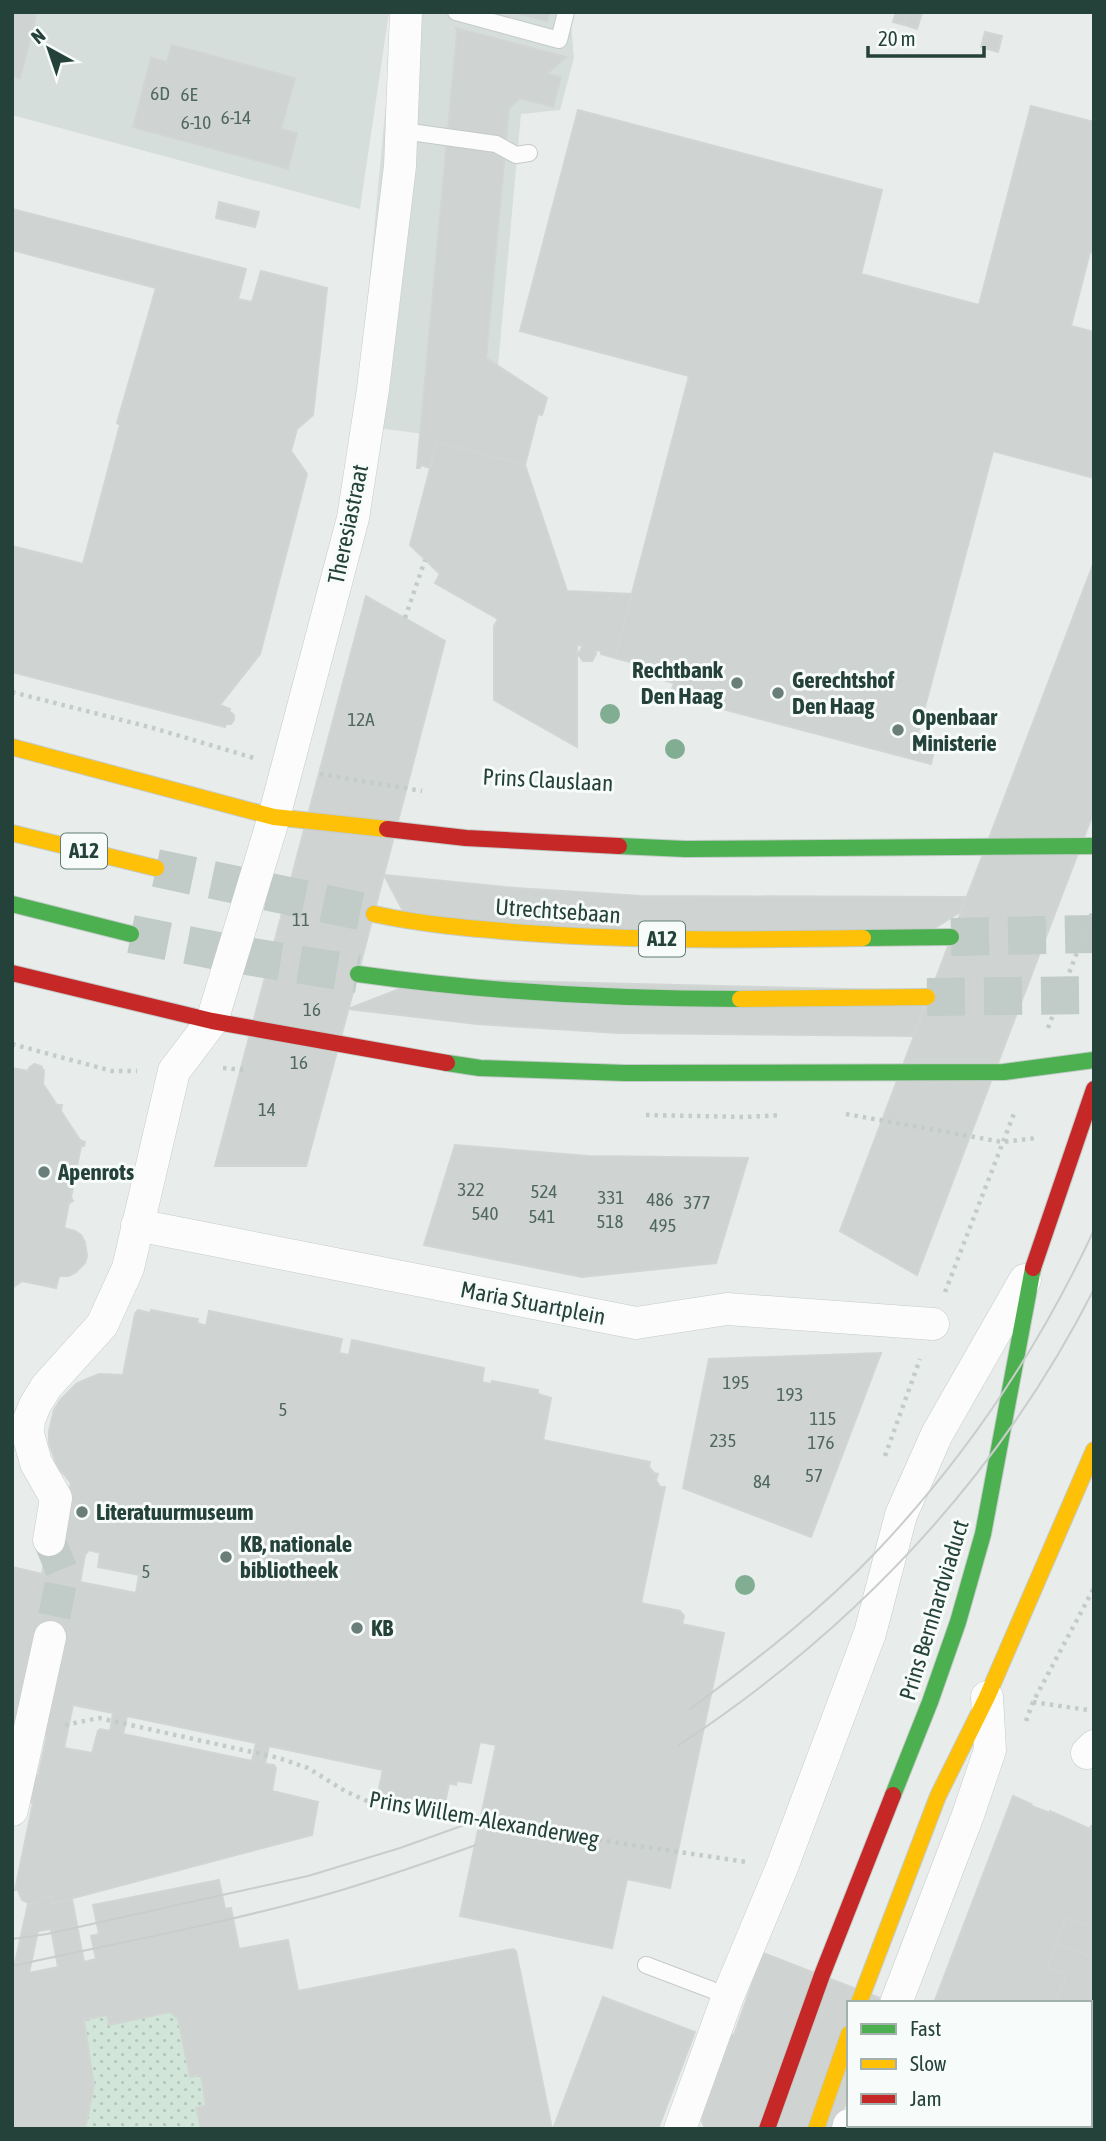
<svg xmlns="http://www.w3.org/2000/svg" width="1106" height="2141" font-family="'Asap Condensed',sans-serif">
  <style>
    .built { fill: #d6dedb }
    .grass { fill: url(#grass-dots) }
    .building { fill: #cfd4d2; stroke: #d1d6d4; stroke-width: 2; fill-rule: evenodd }
    .lines { fill: none; stroke-linecap: round; stroke-linejoin: round }
    .street-tunnel { stroke: #c1cbc8; stroke-width: 32; stroke-dasharray: 32 16; stroke-linecap: butt }
    .primary-tunnel { stroke: #c1cbc8; stroke-width: 38; stroke-dasharray: 38 19; stroke-linecap: butt }
    .lane-casing { stroke: #c5cac8; stroke-width: 18 }
    .street-casing { stroke: #c5cac8; stroke-width: 33 }
    .fast-casing { stroke: #c3cbc8; stroke-width: 18 }
    .slow-casing { stroke: #c3cbc8; stroke-width: 18 }
    .jam-casing { stroke: #c3cbc8; stroke-width: 18 }
    .path { stroke: #c3ccca; stroke-width: 4.5; stroke-dasharray: 3.5 5; stroke-linecap: butt }
    .lane { stroke: #fcfcfc; stroke-width: 16 }
    .street { stroke: #fcfcfc; stroke-width: 32 }
    .fast { stroke: #4caf50; stroke-width: 16 }
    .slow { stroke: #ffc107; stroke-width: 16 }
    .jam { stroke: #c62828; stroke-width: 16 }
    .tram { stroke: #c9cdcc; stroke-width: 2 }
    .tree { fill: #81ae93 }
    .poi-dot { fill: #697e78; stroke: #f7fbf9; stroke-width: 2.5 }
    .labels { text-anchor: middle; stroke-width: 6; stroke-linejoin: round; paint-order: stroke }
    .number-label { font-size: 19px; fill: #506761 }
    .shield { fill: #f7fbf9; stroke: #637a73; stroke-width: 2 }
    .shield-label { font-size: 21px; font-weight: bold; fill: #24423a }
    .street-label { font-size: 23px; fill: #24423a; stroke: #f7fbf9 }
    .poi-label { font-size: 23px; font-weight: bold; fill: #24423a; stroke: #f7fbf9; text-anchor: start }
  </style>
  <defs>
    <pattern id="grass-dots" width="8" height="8" patternUnits="userSpaceOnUse" patternTransform="scale(1.75)"><rect width="8" height="8" fill="#d1e6d8"/><path d="M2 2h.1M6 6h.1" fill="none" stroke="#b3c6ba" stroke-width="1.8" stroke-linecap="round"/></pattern>
  </defs>
  <rect width="100%" height="100%" fill="#e8edeb"/>
  <path class="built" d="M12 12H389L360 209 12 115Z
    M397 12H570L574 58 560 110 521 114 491 443 356 425 384 123Z"/>
  <path class="grass" d="M170 2012 178 2019 190 2077 201 2075 206 2105 196 2108 201 2129H85L94 2086 84 2020 107 2015 110 2025Z"/>
  <path class="building" d="M12 12H37L20 78 12 76Z
    M512 12H550L547 21Z
    M896 12H909L905 25 893 22Z
    M909 12 922 13 917 29 905 25Z
    M456 28 566 57 547 74 561 77 553 107 520 98 509 108 486 358 547 398 542 415 538 414 525 465 437 442 430 468 421 465 420 468H417L457 31Z
    M985 32 1002 36 998 52 981 47Z
    M172 45 295 78 281 129 297 133 288 169 133 127 151 58 167 62Z
    M1031 106 1094 122V253L1090 252 1071 326 1094 332V478L993 451 918 733 937 738 931 764 685 699 686 696 671 692 674 683 647 676 649 667 615 658 689 376 520 331 578 110 882 190 861 274 979 305Z
    M219 202 259 212 255 227 216 218Z
    M12 209 246 269 238 299 252 302 261 271 327 288 313 415 297 429 291 451 307 474 260 654 220 705 230 709 229 711 234 715V720L231 724H226L225 727 12 672V546L83 564 120 425 117 423 156 288 12 250Z
    M437 442 525 465 567 591 632 594 615 658 601 654V651L595 650 596 654 592 661H583L578 654 583 646 577 645V747L494 700V626L498 619 435 583 440 574 410 545Z
    M1094 562V811L917 1275 840 1231Z
    M366 596 445 641 358 974 306 1166H215Z
    M384 875 516 888 641 896 966 897 960 912 911 943 411 926Z
    M425 979 930 991 913 1036 619 1033 477 1024 348 1009Z
    M34 1064 41 1066 44 1071 43 1084 57 1105H62L61 1111 80 1140 85 1142 84 1146H81L71 1197 73 1201 69 1203 64 1228 75 1231 81 1235 85 1242 87 1256 85 1263 75 1273 68 1276H59L56 1288 22 1281 12 1288V1068L28 1071 29 1068Z
    M455 1145 588 1156 748 1158 716 1263 582 1277 424 1245Z
    M138 1310 150 1313 151 1310 186 1317 198 1319 197 1323 206 1326 209 1311 342 1339 339 1353 349 1355 352 1340 484 1368 482 1382 491 1384 492 1381 538 1390V1394L551 1398 543 1440 650 1462 649 1467 654 1473 658 1474 656 1480 660 1487H665L641 1603 680 1611 684 1616 682 1624 724 1633 670 1888 627 1879 612 1948 460 1916 496 1745 480 1742 471 1783 457 1781 456 1785 449 1783 444 1809 429 1806 428 1808 377 1797 383 1770 269 1746 265 1764 274 1765 276 1768 272 1791 318 1802 312 1835 51 1904 52 1897 44 1896 37 1903 31 1904 22 1900 18 1890H15L33 1803 26 1801 12 1810V1567L42 1574 45 1558 38 1540 58 1542 71 1483 57 1466 49 1443V1431L54 1410 60 1400 77 1383 99 1374 123 1375 135 1314ZM89 1550 100 1553 98 1567 139 1575 136 1593 80 1582 85 1555ZM73 1705 113 1713 110 1731 100 1729 98 1731 92 1753 64 1748ZM127 1716 256 1743 252 1761 123 1734ZM40 1734 47 1735 38 1776 32 1775Z
    M881 1353 811 1537 683 1488 709 1359Z
    M1013 1796 1031 1804 1029 1805 1050 1813V1811L1090 1829 1091 1826 1094 1827V1904L1086 1925 1066 1918 1047 1968 1066 1975 1056 2003H934Z
    M219 1880 225 1909 231 1908 239 1949 288 1940 298 1991 513 1949 516 1951 552 2129H201L196 2108 206 2105 201 2075 190 2077 178 2019 170 2012 109 2025 107 2015 84 2020 94 2086 85 2129H12V1976L28 1904 37 1903 44 1896 52 1897 51 1904 72 1899 84 1962 96 1959 91 1936 99 1934 93 1905ZM51 1929 58 1967 29 1973 38 1931Z
    M1094 1904V1958L1056 1943 1066 1918 1086 1925Z
    M1056 1943 1094 1958V2073L1090 2082V2003H1056L1066 1975 1047 1968Z
    M763 1953 885 2000 884 2003H849V2094L836 2129H705L702 2121V2113L732 2035H734Z
    M603 1997 695 2032 658 2129H553Z
    M893 2125H983L992 2129H891Z
    M983 2125H1073L1074 2129H992Z"/>
  <g class="lines">
    <path class="street-tunnel" d="M49 1540 63 1573 50 1637
      M1058 2125 1067 2129"/>
    <path class="primary-tunnel" d="M156 868 374 914
      M131 934 228 953 358 974
      M951 937 1094 934
      M927 997 1094 995"/>
    <g class="lane-casing">
      <path id="lane" d="M456 12 559 40 566 12
        M403 131 496 144 516 155 529 153
        M646 1965 728 1996"/>
    </g>
    <g class="street-casing">
      <path id="street" d="M137 1225 636 1323 727 1309 933 1324
        M49 1540 56 1498 36 1463 28 1434 29 1420 35 1405 46 1387 102 1325 128 1268 174 1071 212 1021 274 817 353 518 373 389 400 166 406 12
        M1087 1753 1094 1746
        M12 1810 50 1637
        M896 2003 968 1815 990 1750 987 1697
        M680 2129 728 1996 782 1867 870 1633 901 1515 937 1434 1025 1280
        M848 2129 849 2125"/>
    </g>
    <g class="fast-casing">
      <path id="fast" d="M619 846 685 849 1094 846
        M12 904 131 934
        M863 938 951 937
        M358 974C485 992 611 999 740 999
        M447 1063 480 1068 625 1073 1004 1072 1094 1060
        M893 1795 930 1702 958 1622 983 1534 1033 1268"/>
    </g>
    <g class="slow-casing">
      <path id="slow" d="M12 747 274 817 387 829
        M12 833 156 868
        M374 914C424 925 476 929 527 933 639 941 751 940 863 938
        M740 999 927 997
        M859 2003 938 1796 987 1697 1094 1450
        M816 2129 849 2034"/>
    </g>
    <g class="jam-casing">
      <path id="jam" d="M387 829 466 838 619 846
        M12 973 212 1021 447 1063
        M1033 1268 1094 1089
        M767 2129 822 1975 893 1795"/>
    </g>
    <path class="path" d="M405 618 425 560
      M12 692 153 728 254 758
      M320 774 422 791
      M1048 1028 1094 908
      M12 1044 112 1071H137
      M223 1068 245 1070
      M846 1114 1002 1142 1037 1138
      M646 1115 745 1117 781 1115
      M945 1292 1015 1111
      M885 1456 920 1359
      M1033 1702 1088 1710
      M1026 1721 1033 1702 1094 1588
      M65 1725 99 1718 279 1758 308 1768 345 1791 369 1802 426 1814 746 1862"/>
    <use href="#lane" class="lane"/>
    <use href="#street" class="street"/>
    <use href="#fast" class="fast"/>
    <use href="#slow" class="slow"/>
    <use href="#jam" class="jam"/>
    <path class="tram" d="M690 1709C755 1661 821 1610 877 1551 966 1457 1039 1348 1094 1230
      M679 1745C856 1628 997 1480 1094 1289
      M12 1939 47 1934 308 1876 400 1848 481 1819
      M12 1966C113 1944 215 1925 314 1898 369 1883 423 1864 476 1845"/>
  </g>
  <g class="tree">
    <circle cx="610" cy="714" r="10"/>
    <circle cx="675" cy="749" r="10"/>
    <circle cx="745" cy="1585" r="10"/>
  </g>
  <g class="poi-dot">
    <circle cx="737" cy="683" r="7"/>
    <circle cx="778" cy="693" r="7"/>
    <circle cx="898" cy="730" r="7"/>
    <circle cx="44" cy="1172" r="7"/>
    <circle cx="82" cy="1512" r="7"/>
    <circle cx="226" cy="1557" r="7"/>
    <circle cx="357" cy="1628" r="7"/>
  </g>
  <g class="labels">
    <g class="number-label">
      <text x="160" y="100">6D</text>
      <text x="189" y="101">6E</text>
      <text x="236" y="124">6-14</text>
      <text x="196" y="129">6-10</text>
      <text x="361" y="726">12A</text>
      <text x="301" y="926">11</text>
      <text x="312" y="1016">16</text>
      <text x="299" y="1069">16</text>
      <text x="267" y="1116">14</text>
      <text x="471" y="1196">322</text>
      <text x="544" y="1198">524</text>
      <text x="611" y="1204">331</text>
      <text x="660" y="1206">486</text>
      <text x="697" y="1209">377</text>
      <text x="485" y="1220">540</text>
      <text x="542" y="1223">541</text>
      <text x="610" y="1228">518</text>
      <text x="663" y="1232">495</text>
      <text x="736" y="1389">195</text>
      <text x="790" y="1401">193</text>
      <text x="283" y="1416">5</text>
      <text x="823" y="1425">115</text>
      <text x="723" y="1447">235</text>
      <text x="821" y="1449">176</text>
      <text x="814" y="1482">57</text>
      <text x="762" y="1488">84</text>
      <text x="146" y="1578">5</text>
    </g>
    <g class="shield">
      <rect x="61" y="833.5" width="46" height="35" rx="5"/>
      <rect x="639" y="921.5" width="46" height="35" rx="5"/>
    </g>
    <g class="shield-label">
      <text x="84" y="858">A12</text>
      <text x="662" y="946">A12</text>
    </g>
    <g class="street-label">
      <text transform="translate(348 524) rotate(-78)" y="8">Theresiastraat</text>
      <text transform="translate(548 780) rotate(3)" y="8">Prins Clauslaan</text>
      <text transform="translate(558 911) rotate(4)" y="8">Utrechtsebaan</text>
      <text transform="translate(533 1303) rotate(11)" y="8">Maria Stuartplein</text>
      <text transform="translate(934 1610) rotate(-73)" y="8">Prins Bernhardviaduct</text>
      <text transform="translate(484 1819) rotate(10)" y="8">Prins Willem-Alexanderweg</text>
    </g>
    <g class="poi-label">
      <text x="723" y="678" text-anchor="end">Rechtbank<tspan x="723" dy="26">Den Haag</tspan></text>
      <text x="792" y="688">Gerechtshof<tspan x="792" dy="26">Den Haag</tspan></text>
      <text x="912" y="725">Openbaar<tspan x="912" dy="26">Ministerie</tspan></text>
      <text x="58" y="1180">Apenrots</text>
      <text x="96" y="1520">Literatuurmuseum</text>
      <text x="240" y="1552">KB, nationale<tspan x="240" dy="26">bibliotheek</tspan></text>
      <text x="371" y="1636">KB</text>
    </g>
  </g>
  <rect width="1106" height="2141" fill="none" stroke="#24423a" stroke-width="28"/>
  <rect x="847" y="2001" width="245" height="126" fill="#f7fbf9" stroke="#a3b1ad" stroke-width="2"/>
  <rect x="861" y="2024" width="35" height="10" fill="#4caf50" stroke="#a3b1ad" stroke-width="2"/>
  <text x="910" y="2036" font-size="21" fill="#24423a">Fast</text>
  <rect x="861" y="2059" width="35" height="10" fill="#ffc107" stroke="#a3b1ad" stroke-width="2"/>
  <text x="910" y="2071" font-size="21" fill="#24423a">Slow</text>
  <rect x="861" y="2094" width="35" height="10" fill="#c62828" stroke="#a3b1ad" stroke-width="2"/>
  <text x="910" y="2106" font-size="21" fill="#24423a">Jam</text>
  <g transform="translate(49 49) rotate(320)" stroke="#f7fbf9" stroke-width="5" paint-order="stroke">
  <path d="M0-5L12 26L0 18L-12 26Z" fill="#24423a"/>
  <text y="-10" font-size="19" font-weight="bold" text-anchor="middle" fill="#24423a">N</text>
  </g>
  <path d="M868 46v10h116v-10" fill="none" stroke="#24423a" stroke-width="3.5"/>
  <text x="878" y="46" font-size="21" fill="#24423a" stroke="#f7fbf9" stroke-width="5" paint-order="stroke">20 m</text>
</svg>
